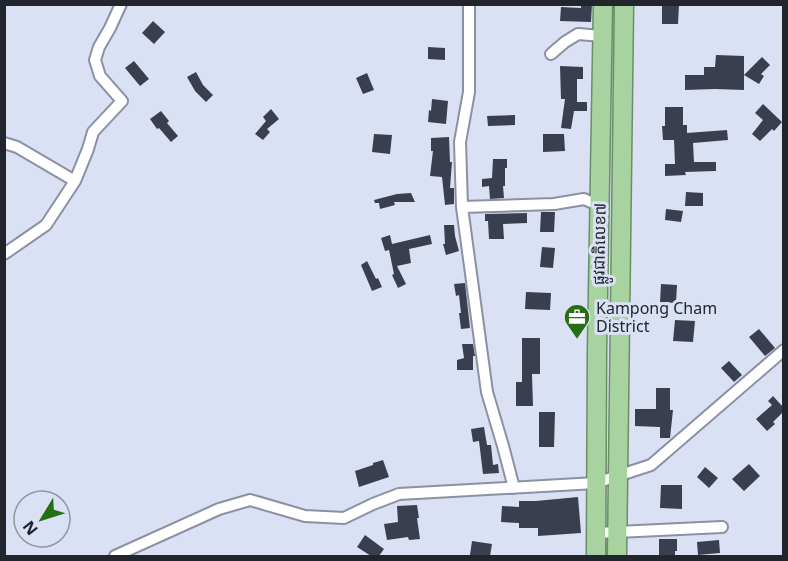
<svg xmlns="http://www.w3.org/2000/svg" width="788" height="561" font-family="Georgia,'Noto Sans Khmer',serif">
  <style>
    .building { fill: #393f4e }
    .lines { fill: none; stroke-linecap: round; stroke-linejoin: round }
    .minor-casing { stroke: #8b91a3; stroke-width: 14 }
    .trunk-casing { stroke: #6b8e68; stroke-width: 21 }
    .minor { stroke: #fff; stroke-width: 10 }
    .trunk { stroke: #a8d2a0; stroke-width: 18 }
    .labels { text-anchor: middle; stroke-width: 6; stroke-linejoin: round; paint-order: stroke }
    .street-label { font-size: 16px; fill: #22252c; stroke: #dae1f4 }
    .poi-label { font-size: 16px; fill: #22252c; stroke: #dae1f4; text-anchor: start }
  </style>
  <rect width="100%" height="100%" fill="#dae1f4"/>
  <path class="building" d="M581 4H592L591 22 560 21 561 7 581 8Z
    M662 4H679L678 24H662Z
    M153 21 165 32 154 44 142 33Z
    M428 47 445 48V60L428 59Z
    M716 55 744 56V90L715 89 685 90V75H704V67H715Z
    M762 57 770 65 761 74 764 76 759 84 744 75Z
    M134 61 149 79 140 86 125 68Z
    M560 66 583 67V79H577V102H587V111H574L571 129 561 128 565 99H561Z
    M196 72 203 85 213 95 206 102 195 91 187 77Z
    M367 73 374 90 363 94 356 78Z
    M432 99 448 101 446 124 428 122 429 110 431 111Z
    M763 104 782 122 774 131 772 129 760 141 752 134 763 120 755 113Z
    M665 107H683V125H687V133L727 130 728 140 693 143 694 162H716V171L685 172 686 175 665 176V164H675L674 140H663L662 126H665Z
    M271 109 279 119 267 129 270 132 263 140 255 134 266 121 263 117Z
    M161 111 169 121 167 123 178 136 171 142 159 128 157 129 150 119Z
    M515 115V125L488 126 487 116Z
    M374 134 392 135 390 154 372 152Z
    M543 134H564L565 151 543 152Z
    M449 137 450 162H452L450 188H454V204L445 205 442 177 430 176 433 151H431V138Z
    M493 159H507V168H505V186H503L504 198 490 199 489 186 482 187V179L492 178Z
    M686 192 703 193V206H685Z
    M411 193 415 202H394L395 205 380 209 379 203H375L374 200 397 194Z
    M666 209 683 211 681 222 665 220Z
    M541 212H555L554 232H540Z
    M527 213V223L503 224 504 239H489L488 221H485V214Z
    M444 225H454L455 236 459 251 446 255 443 244H445Z
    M390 235 392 244 430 235 432 244 409 249 411 263 397 266 406 284 398 288 392 275 394 274 389 250 385 251 381 238Z
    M542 247 555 248 553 268 540 267Z
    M367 261 376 279 378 278 382 287 372 291 361 265Z
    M465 283 470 328 461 329 459 313H461L459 295 456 296 454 284Z
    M661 284 677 285 676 303 660 302Z
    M526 292 551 293 550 310 525 309Z
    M675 320 695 321 693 342 673 341Z
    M759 329 775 348 765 356 749 337Z
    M522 338H540V374H532L533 406H516V382H522Z
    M462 344H473L475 356H473V370H457V360L464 358Z
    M729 361 742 375 734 382 721 368Z
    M656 388H670V410H673L670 438H660V427L635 426V409H656Z
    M773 396 783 407V412L773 422 775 424 767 431 756 419 772 405 768 401Z
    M539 412H555L554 447H539Z
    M484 427 487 445H491L493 465 498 464 499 473 483 474 479 441 473 442 471 429Z
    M383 460 389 477 359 487 355 471 373 465V463Z
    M749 464 760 476 744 491 732 479Z
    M705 467 718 478 709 488 697 477Z
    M661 485H682V509L660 508Z
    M578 497 581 533 538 536V528H519V523L501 522 502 506 519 507V501H536Z
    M417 505 419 518H417L420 539 409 540 408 537 387 540 384 524 398 522 397 506Z
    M365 535 384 549 379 556H371L357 547Z
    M659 539H677V551H675V556H659Z
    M719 540 720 553 698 555 697 542Z
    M472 541 492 544 490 556 470 555Z"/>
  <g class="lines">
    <g class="minor-casing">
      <path id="minor" d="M469 4V92L460 142 462 207 487 392 503 446 514 488
        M551 54 565 42 578 34 602 36
        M4 143 17 147 75 181
        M462 207 554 204 584 199 600 206
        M4 254 46 225 75 181 88 149 93 132 122 101 100 76 95 60 99 47 110 28 121 4
        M596 533 722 527
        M115 556 219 509 250 500 305 516 344 518 373 504 399 494 596 483 651 465 784 350"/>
    </g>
    <g class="trunk-casing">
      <path id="trunk" d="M596 556 597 349 603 4
        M617 556 624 4"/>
    </g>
    <use href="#minor" class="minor"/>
    <use href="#trunk" class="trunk"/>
  </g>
  <defs>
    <g id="office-pin" transform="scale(1.35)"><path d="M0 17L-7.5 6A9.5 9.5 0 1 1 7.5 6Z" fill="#246f11" stroke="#dae1f4"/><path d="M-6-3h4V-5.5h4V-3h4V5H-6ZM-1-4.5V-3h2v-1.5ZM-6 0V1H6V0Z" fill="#fff"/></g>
  </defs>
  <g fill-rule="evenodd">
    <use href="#office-pin" x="577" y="317"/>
  </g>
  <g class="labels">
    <g class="street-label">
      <text transform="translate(599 244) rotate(-89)" y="6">ផ្លូវជាតិលេខ៧</text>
    </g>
    <g class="poi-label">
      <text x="596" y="314">Kampong Cham<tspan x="596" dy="18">District</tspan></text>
    </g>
  </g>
  <rect width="788" height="561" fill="none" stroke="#22252c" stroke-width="12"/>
  <g transform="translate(42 519) rotate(232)"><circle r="28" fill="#dae1f4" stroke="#9096a4" stroke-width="1.5"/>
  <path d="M0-4.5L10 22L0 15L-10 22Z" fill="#246f11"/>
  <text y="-9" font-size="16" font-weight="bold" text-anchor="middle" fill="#22252c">N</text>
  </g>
</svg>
